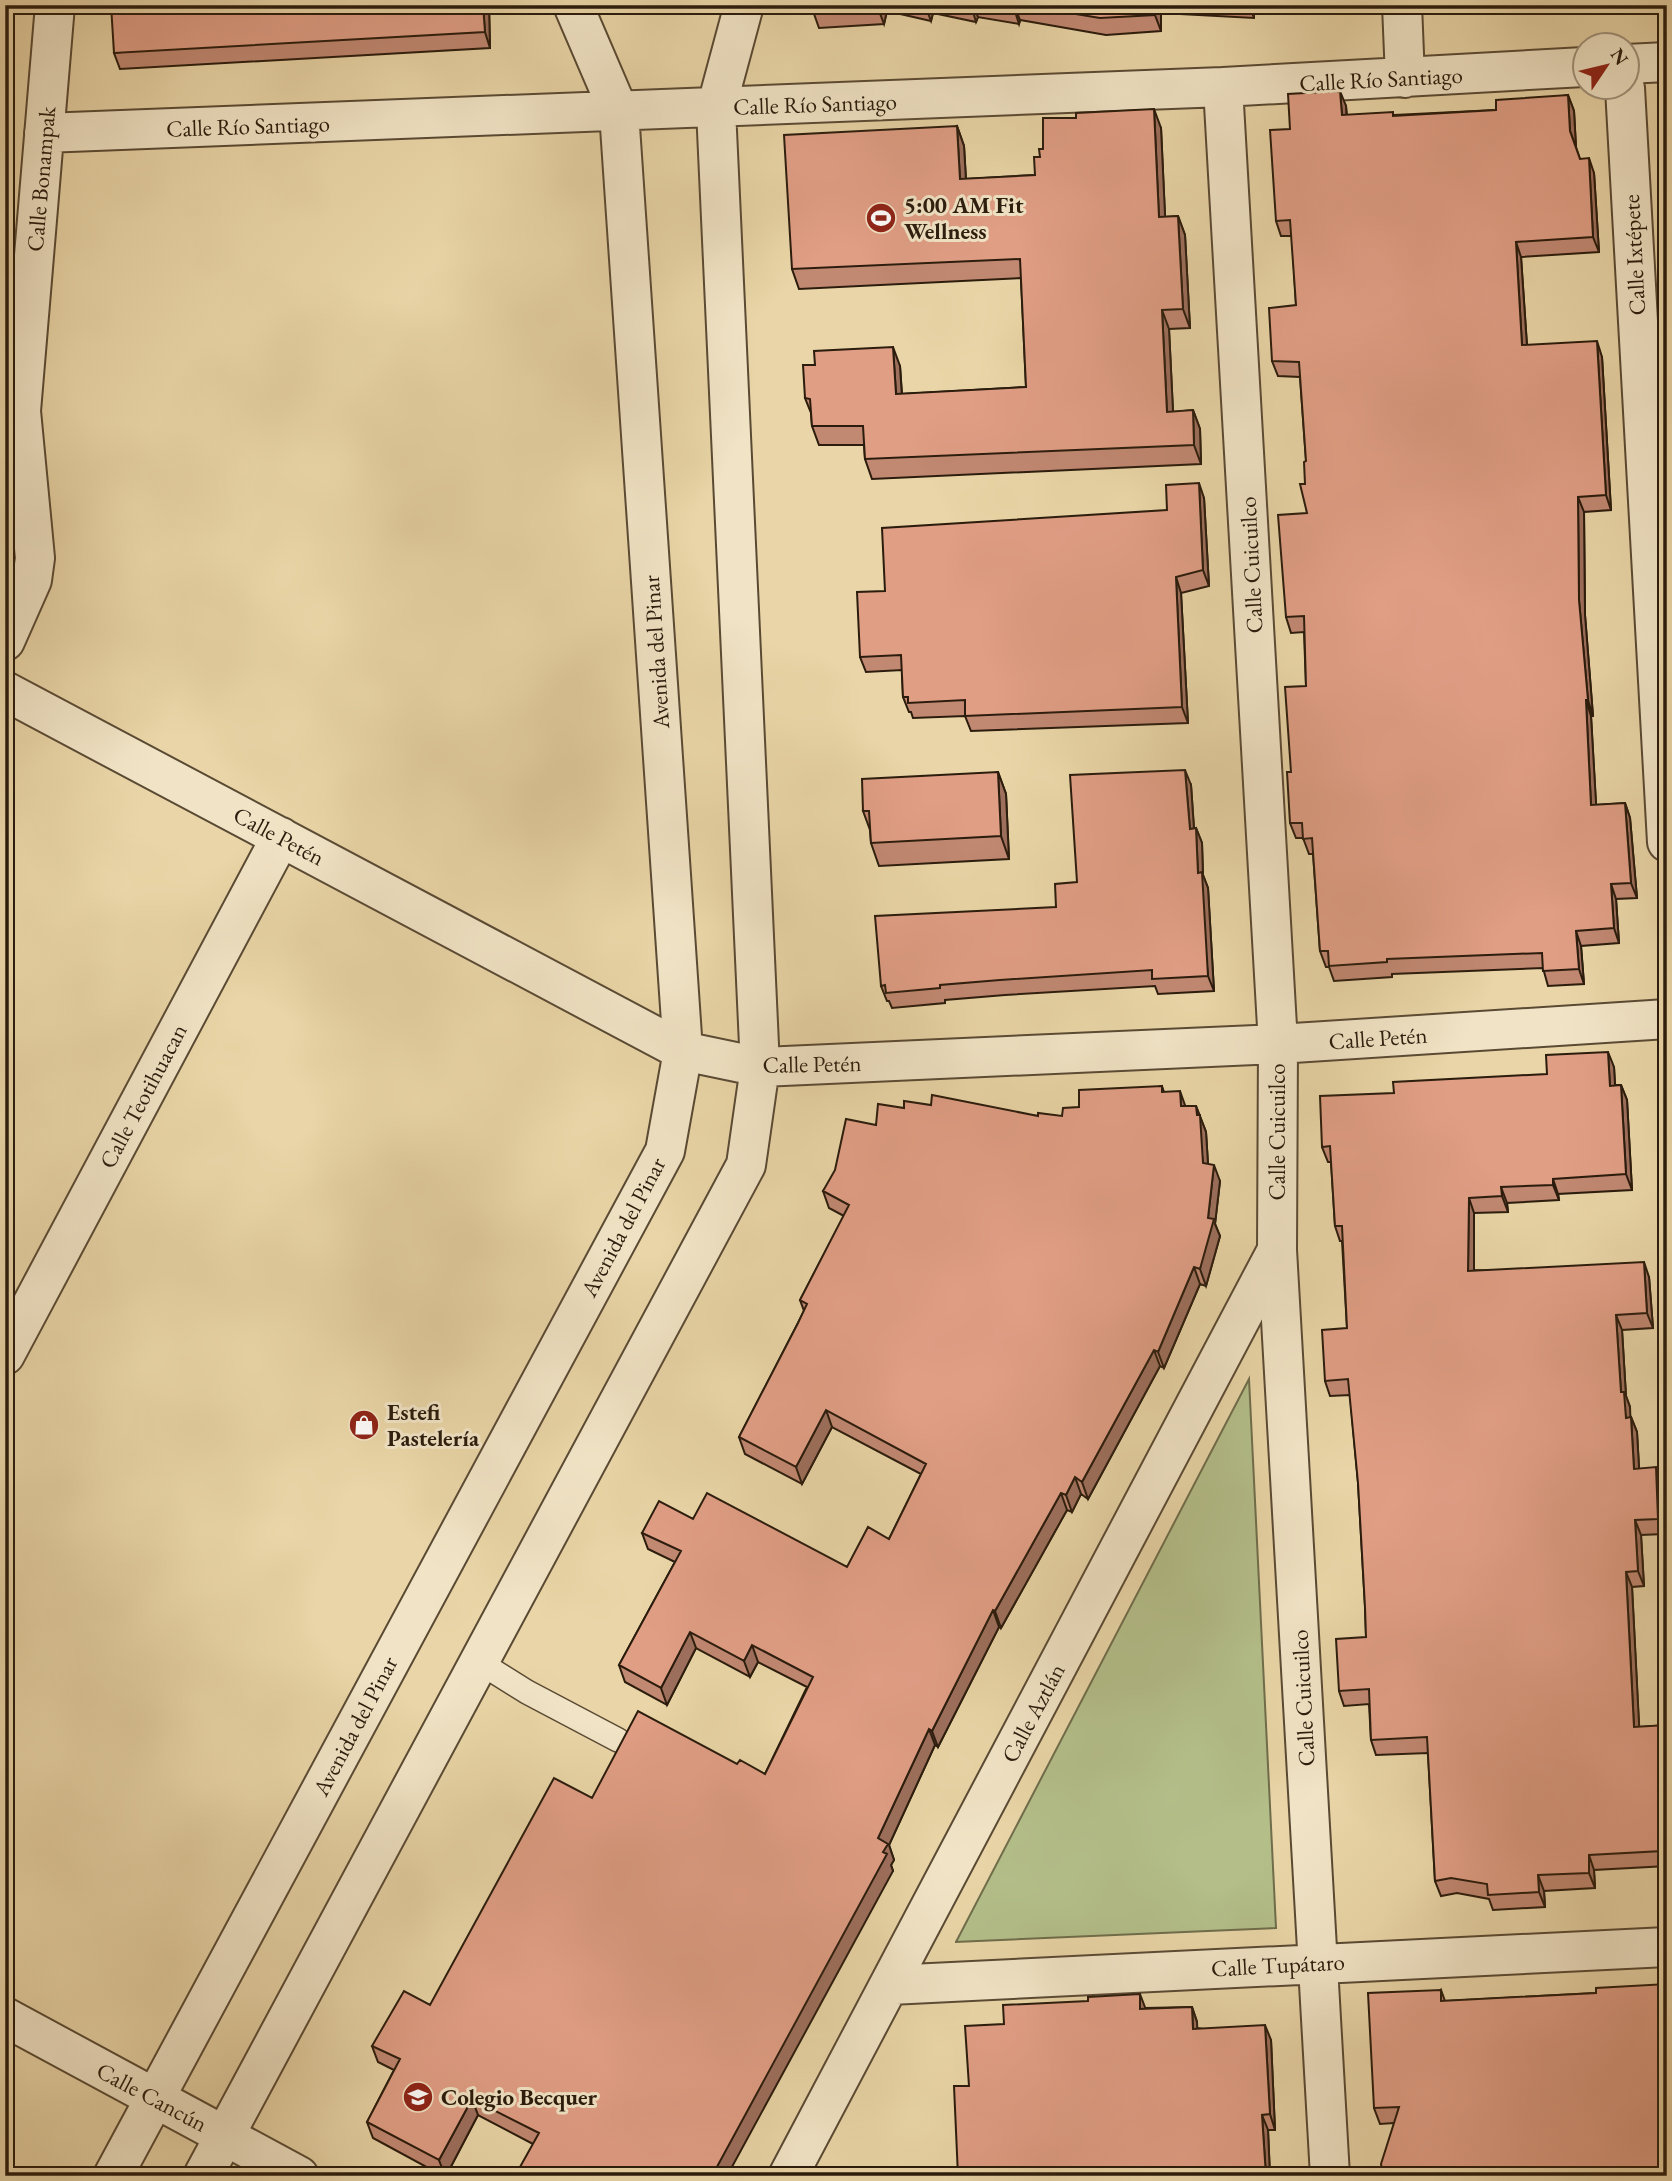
<svg xmlns="http://www.w3.org/2000/svg" width="1672" height="2181" font-family="'EB Garamond',serif">
  <style>
    .green { fill: #b3be89; stroke: #6f6d4b; stroke-width: 2 }
    .lines { fill: none; stroke-linecap: round; stroke-linejoin: round }
    .lane-casing { stroke: #5a4a34; stroke-width: 26 }
    .street-casing { stroke: #5a4a34; stroke-width: 42 }
    .lane { stroke: #f1e4c6; stroke-width: 23 }
    .street { stroke: #f1e4c6; stroke-width: 38 }
    .wall { fill: #c18872; stroke: #2b1c0d; stroke-width: 2 }
    .shaded-wall { fill: #9d6f5d; stroke: #2b1c0d; stroke-width: 2 }
    .building { fill: #e09e85; stroke: #2b1c0d; stroke-width: 2 }
    .labels { text-anchor: middle; stroke-width: 6; stroke-linejoin: round; paint-order: stroke }
    .street-label { font-size: 23px; fill: #2b1c0d; stroke: #f1e4c6 }
    .poi-label { font-size: 23px; font-weight: bold; fill: #2b1c0d; stroke: #f1e4c6; text-anchor: start }
  </style>
  <rect width="100%" height="100%" fill="#e9d5a7"/>
  <filter id="stains"><feTurbulence type="fractalNoise" baseFrequency=".00286" numOctaves="4"/><feColorMatrix values="0 0 0 0 .2 0 0 0 0 .09 0 0 0 0 .02 0 0 0 .5 -.17"/></filter>
  <radialGradient id="worn" r=".72"><stop offset=".6" stop-color="#630" stop-opacity="0"/><stop offset="1" stop-color="#630" stop-opacity=".3"/></radialGradient>
  <path class="green" d="M1249 1379 1276 1928 955 1942H956Z"/>
  <g class="lines">
    <g class="lane-casing">
      <path id="lane" d="M479 1662 527 1692 618 1740"/>
    </g>
    <g class="street-casing">
      <path id="street" d="M1402 5 1405 78
        M1626 64 1667 62
        M1223 87 1278 1044 1277 1250 1330 2176
        M1625 88 1667 842
        M44 133 1223 87 1584 67
        M5 641 32 580 35 558 21 411 55 5
        M5 691 683 1051 760 1067 1278 1044 1667 1019
        M5 1355 281 837
        M890 1985 1667 1947
        M5 2017 299 2176
        M113 2176 665 1151 683 1051 619 112 573 5
        M203 2176 746 1165 760 1067 716 109 744 5
        M788 2176 1277 1250"/>
    </g>
    <use href="#lane" class="lane"/>
    <use href="#street" class="street"/>
  </g>
  <path class="wall" d="M489 5 490 48 120 69 114 53Z
    M813 5H1327V6L1254 7V18L1161 13V31L1106 35 1020 20 1019 24 978 17 976 22 933 13 931 21 887 11 884 24 819 28 813 11Z
    M1568 95 1574 111 1576 147 1580 159 1594 173 1599 252 1521 257 1527 345 1602 357 1611 510 1584 512 1585 615 1593 716H1591L1596 805 1625 803 1630 818 1637 898 1616 899 1619 943 1581 946 1584 984 1548 986 1543 968 1392 974V977L1334 981 1329 967H1326L1320 951 1313 854H1309L1303 838H1296L1290 823 1291 772 1306 686 1304 632 1291 633 1286 617 1307 513 1305 484 1306 461 1300 377 1278 376 1272 361 1296 305 1292 236H1281L1276 221 1290 129 1346 106 1347 115H1394L1496 110Z
    M957 126 964 146 966 179 1035 175 1040 157 1161 128 1165 217 1178 216 1185 235 1190 328 1169 329 1173 412 1193 410 1200 429 1201 464 872 479 865 459 864 445H819L812 426 811 413 805 398 900 366 902 394 1026 387 1021 278 799 289 792 269Z
    M1204 498 1209 586 1181 593 1188 723 971 731 965 716 913 718 911 712H909L903 697 902 670 866 672 860 657 885 591 1167 510Z
    M998 772 1006 794 1009 859 879 866 871 843 870 830 863 811Z
    M1191 785 1194 828H1196L1202 843 1203 875 1208 888 1214 991 1158 994 1155 986 1005 995 945 1000V1003L892 1008 889 1001H887L881 986 1056 907 1077 882Z
    M1614 1067 1615 1085H1621L1627 1100 1632 1190 1558 1194 1559 1200 1507 1203 1508 1212 1474 1213V1270L1649 1277 1653 1328 1622 1330 1626 1396 1630 1407V1417H1631L1637 1432 1639 1468 1661 1482 1664 1534 1641 1535 1644 1586 1632 1587 1639 1727 1667 1725V1805H1664L1667 1866 1594 1870 1595 1888 1544 1891 1545 1907 1493 1910 1489 1899 1457 1893 1441 1896 1435 1881 1428 1753 1376 1755 1371 1740 1369 1704 1344 1706 1339 1691 1366 1637 1365 1607 1358 1483 1350 1395 1330 1396 1325 1381 1347 1328 1342 1241H1340L1335 1226 1331 1162H1328L1322 1147 1394 1093Z
    M1162 1086 1164 1092 1185 1106H1196L1206 1132 1208 1164 1220 1181 1215 1224 1220 1236 1206 1286 1200 1284 1164 1368 1160 1366 1088 1499 1081 1494 1072 1512 1067 1510 1001 1628 999 1627 938 1747 935 1745 889 1845 894 1860 891 1865 893 1871 533 2144 478 2115 446 2176H443L373 2138 367 2122 394 2070 378 2062 372 2046 430 2005 592 1798 737 1764 765 1774 807 1687 758 1662 750 1677 696 1648 667 1705 625 1682 619 1665 675 1562 648 1549 642 1533 693 1519 847 1567 889 1539 921 1474 832 1427 802 1484 745 1454 739 1437 798 1323 804 1311 800 1300 844 1216 829 1208 823 1191 876 1125 904 1108 931 1105 1038 1116H1062L1079 1107Z
    M1667 1984V2176L1394 2123 1380 2124 1374 2108 1441 1990 1445 2001 1596 1993Z
    M1192 2007 1197 2022V2028L1271 2040 1275 2130H1268L1270 2176H958L969 2086 1004 2024 1145 2008Z"/>
  <path class="shaded-wall" d="M483 5H489L490 48 485 32Z
    M878 5H885L887 11 884 24 878 8Z
    M925 5H930L933 13 931 21Z
    M971 5H973L978 17 976 22Z
    M1014 5 1020 20 1019 24 1014 8Z
    M1155 5H1158L1161 13V31L1155 15Z
    M1249 5H1254V18Z
    M1340 91 1346 106 1347 131 1342 115Z
    M1568 95 1574 111 1576 147 1570 131Z
    M1154 109 1161 128 1166 236 1159 217Z
    M957 126 964 146 967 198 960 179Z
    M1589 158 1594 173 1599 252 1593 237Z
    M1178 216 1185 235 1190 328 1183 309Z
    M1516 242 1521 257 1528 361 1522 345Z
    M1162 310 1169 329 1174 431 1167 412Z
    M1597 341 1602 357 1611 510 1606 495Z
    M893 347 900 366 903 413 896 394Z
    M1193 410 1200 429 1201 464 1194 445Z
    M1199 483 1204 498 1209 586 1203 570Z
    M1578 497 1584 512 1585 615 1593 716 1588 700 1579 600Z
    M5 549 9 559 5 562Z
    M1176 577 1181 593 1188 723 1182 707Z
    M1586 700 1591 716 1597 820 1591 805Z
    M1185 770 1191 785 1195 844 1190 829Z
    M998 772 1006 794 1009 859 1001 836Z
    M1625 803 1630 818 1637 898 1631 883Z
    M1196 828 1202 843 1203 875 1208 888 1214 991 1208 976 1198 873Z
    M1611 884 1616 899 1619 943 1614 928Z
    M1576 931 1581 946 1584 984 1579 969Z
    M1608 1052 1614 1067 1616 1101 1610 1086Z
    M1621 1085 1627 1100 1632 1190 1626 1174Z
    M1180 1091 1186 1108 1181 1106Z
    M1196 1106 1206 1132 1209 1180 1203 1163Z
    M1214 1165 1220 1181 1215 1224 1220 1236 1206 1286 1200 1269 1208 1218Z
    M1553 1179 1558 1194 1559 1200 1553 1185Z
    M1501 1187 1507 1203 1508 1212 1502 1196Z
    M1469 1198 1474 1213V1286L1468 1271Z
    M1644 1262 1649 1277 1653 1328 1647 1313Z
    M1194 1267 1200 1284 1164 1368 1158 1352Z
    M1616 1315 1622 1330 1626 1396 1630 1407 1631 1433 1626 1418 1621 1392Z
    M1154 1350 1160 1366 1088 1499 1082 1482Z
    M826 1410 832 1427 802 1484 796 1467Z
    M1631 1417 1637 1432 1640 1484 1634 1469Z
    M1656 1467 1661 1482 1664 1534 1658 1519Z
    M1075 1477 1081 1494 1072 1512 1066 1495Z
    M1061 1493 1067 1510 1001 1628 995 1611Z
    M1635 1520 1641 1535 1644 1586 1638 1571Z
    M1626 1572 1632 1587 1640 1742 1634 1727Z
    M993 1610 999 1627 938 1747 932 1731Z
    M690 1632 696 1648 667 1705 661 1688Z
    M752 1645 758 1662 750 1677 744 1661Z
    M929 1729 935 1745 889 1845 894 1860 891 1865 893 1871 727 2176H712L878 1838Z
    M1658 1790 1664 1805 1667 1865 1662 1851Z
    M1589 1855 1594 1870 1595 1888 1589 1873Z
    M1538 1875 1544 1891 1545 1907 1539 1892Z
    M1140 1994 1146 2010 1140 2009Z
    M1192 2007 1197 2022 1198 2044 1193 2029Z
    M1265 2025 1271 2040 1275 2130 1270 2114Z
    M8 2081 14 2099 5 2116V2085Z
    M472 2099 478 2115 446 2176H445L439 2160Z
    M1262 2115 1268 2130 1270 2176H1266Z"/>
  <path class="building" d="M111 5H483L485 32 114 53Z
    M813 5H878V8L813 11Z
    M999 5H1014V8Z
    M1021 5H1155V15L1100 18Z
    M1340 91 1342 115 1393 112V116L1496 110V100L1568 95 1570 131 1580 159 1589 158 1593 237 1516 242 1522 345 1597 341 1606 495 1578 497 1579 600 1588 700H1586L1591 805 1625 803 1631 883 1611 884 1614 928 1576 931 1579 969 1543 971 1542 953 1387 959V962L1329 966 1328 951H1320L1312 838 1303 839 1302 823H1290L1287 772H1291L1285 687 1306 686 1304 616 1286 617 1278 515 1307 513 1300 484H1305L1304 462 1306 461 1299 362 1272 361 1269 308 1296 305 1290 220 1276 221 1270 130 1290 129 1288 94Z
    M1154 109 1159 217 1178 216 1183 309 1162 310 1167 412 1193 410 1194 445 865 459 863 426H812L810 399 805 398 803 365H815L814 351 893 347 896 394 1026 387 1020 259 792 269 784 135 957 126 960 179 1035 175 1034 157H1040L1039 149H1043V118H1076V113Z
    M1199 483 1203 570 1176 577 1182 707 965 716V700L908 703V697H903L901 655 860 657 857 592 885 591 882 528 1167 510 1166 485Z
    M1185 770 1190 829 1196 828 1198 873 1202 872 1208 976 1152 979V970L1000 980 940 985V988L886 993 885 985 881 986 875 916 1056 907 1055 884 1077 882 1070 775Z
    M998 772 1001 836 871 843 869 811H863L862 779Z
    M1608 1052 1610 1086 1621 1085 1626 1174 1553 1179V1185L1501 1187 1502 1196 1469 1198 1468 1271 1644 1262 1647 1313 1616 1315 1621 1392H1624L1626 1418 1631 1417 1634 1469 1656 1467 1658 1519 1635 1520 1638 1571 1626 1572 1634 1727 1667 1725V1790H1658L1662 1851 1589 1855V1873L1538 1875 1539 1892 1488 1895 1487 1884 1451 1878 1435 1881 1427 1737 1371 1740 1369 1689 1339 1691 1336 1639 1366 1637 1365 1607 1358 1483 1348 1379 1325 1381 1322 1330 1347 1328 1342 1226H1335L1330 1146 1322 1147 1320 1096 1394 1093 1393 1082 1547 1074 1546 1055Z
    M1162 1086V1092L1180 1091 1181 1106H1196L1197 1115H1200L1203 1163 1214 1165 1208 1218 1214 1219 1200 1269 1194 1267 1158 1352 1154 1350 1082 1482 1075 1477 1066 1495 1061 1493 995 1611 993 1610 932 1731 929 1729 878 1838 888 1844 883 1852 887 1854 712 2176H515L539 2133 472 2099 439 2160 367 2122 400 2059 372 2046 404 1991 430 2005 554 1778 592 1798 638 1711 737 1764 740 1760 765 1774 813 1677 752 1645 744 1661 690 1632 661 1688 619 1665 681 1551 642 1533 659 1501 693 1519 707 1493 847 1567 868 1527 889 1539 926 1464 826 1410 796 1467 739 1437 798 1323 807 1304 800 1300 849 1205 823 1191 835 1170 846 1119 876 1125 878 1104 904 1108V1101L931 1105 932 1095 1038 1116V1113L1062 1116 1063 1108 1079 1107V1090Z
    M1667 1984V2094H1666L1667 2116V2176H1383L1381 2164 1399 2107 1374 2108 1368 1993 1441 1990V2001L1596 1993V1988Z
    M1140 1994V2009L1192 2007 1193 2029 1265 2025 1270 2114 1262 2115 1266 2176H958L954 2086H969L965 2026 1004 2024 1003 2005 1088 2001V1997Z"/>
  <defs>
    <g id="stadium-disc" transform="scale(1.575)"><circle r="9.5" fill="#8f2418" stroke="#f1e4c6"/><path d="M0-5a6.5 5 0 1 0 0 10a6.5 5 0 1 0 0-10ZM-3.5-1.8h7v3.6h-7Z" fill="#fff"/></g>
    <g id="shop-disc" transform="scale(1.575)"><circle r="9.5" fill="#8f2418" stroke="#f1e4c6"/><path d="M-5-2.5h2.3a2.7 3.5 0 0 1 5.4 0H5L5.5 6h-11ZM-1.5-2.5h3a1.5 2.3 0 0 0-3 0Z" fill="#fff"/></g>
    <g id="school-disc" transform="scale(1.575)"><circle r="9.5" fill="#8f2418" stroke="#f1e4c6"/><path d="M0-5L7-2L0 1L-7-2ZM-4 1L0 2.5L4 1V4Q0 6-4 4Z" fill="#fff"/></g>
  </defs>
  <g fill-rule="evenodd">
    <use href="#stadium-disc" x="881" y="218"/>
    <use href="#shop-disc" x="364" y="1425"/>
    <use href="#school-disc" x="418" y="2097"/>
  </g>
  <g class="labels">
    <g class="street-label">
      <text transform="translate(1381 79) rotate(-3)" y="8">Calle Río Santiago</text>
      <text transform="translate(815 104) rotate(-2)" y="8">Calle Río Santiago</text>
      <text transform="translate(248 126) rotate(-2)" y="8">Calle Río Santiago</text>
      <text transform="translate(41 179) rotate(-85)" y="8">Calle Bonampak</text>
      <text transform="translate(1634 255) rotate(-93)" y="8">Calle Ixtépete</text>
      <text transform="translate(1251 565) rotate(-93)" y="8">Calle Cuicuilco</text>
      <text transform="translate(656 652) rotate(-94)" y="8">Avenida del Pinar</text>
      <text transform="translate(279 836) rotate(28)" y="8">Calle Petén</text>
      <text transform="translate(1378 1038) rotate(-4)" y="8">Calle Petén</text>
      <text transform="translate(812 1064) rotate(-1)" y="8">Calle Petén</text>
      <text transform="translate(143 1096) rotate(-62)" y="8">Calle Teotihuacan</text>
      <text transform="translate(1277 1132) rotate(-90)" y="8">Calle Cuicuilco</text>
      <text transform="translate(623 1227) rotate(-62)" y="8">Avenida del Pinar</text>
      <text transform="translate(1303 1698) rotate(-93)" y="8">Calle Cuicuilco</text>
      <text transform="translate(1033 1713) rotate(-62)" y="8">Calle Aztlán</text>
      <text transform="translate(355 1726) rotate(-62)" y="8">Avenida del Pinar</text>
      <text transform="translate(1278 1965) rotate(-3)" y="8">Calle Tupátaro</text>
      <text transform="translate(152 2097) rotate(28)" y="8">Calle Cancún</text>
    </g>
    <g class="poi-label">
      <text x="904" y="213">5:00 AM Fit<tspan x="904" dy="26">Wellness</tspan></text>
      <text x="387" y="1420">Estefi<tspan x="387" dy="26">Pastelería</tspan></text>
      <text x="441" y="2105">Colegio Becquer</text>
    </g>
  </g>
  <rect width="1672" height="2181" fill="none" stroke="#e9d5a7" stroke-width="28"/>
  <rect x="7" y="7" width="1658" height="2167" fill="none" stroke="#2b1c0d" stroke-width="3.5"/>
  <rect x="14" y="14" width="1644" height="2153" fill="none" stroke="#2b1c0d" stroke-width="2"/>
  <g transform="translate(1606 66) rotate(55)"><circle r="33" fill="#f1e4c6" stroke="#a2947c" stroke-width="2"/>
  <path d="M0-5L12 26L0 18L-12 26Z" fill="#8f2418"/>
  <text y="-10" font-size="19" font-weight="bold" text-anchor="middle" fill="#2b1c0d">N</text>
  </g>
  <rect width="100%" height="100%" filter="url(#stains)"/>
  <rect width="100%" height="100%" fill="url(#worn)"/>
</svg>
